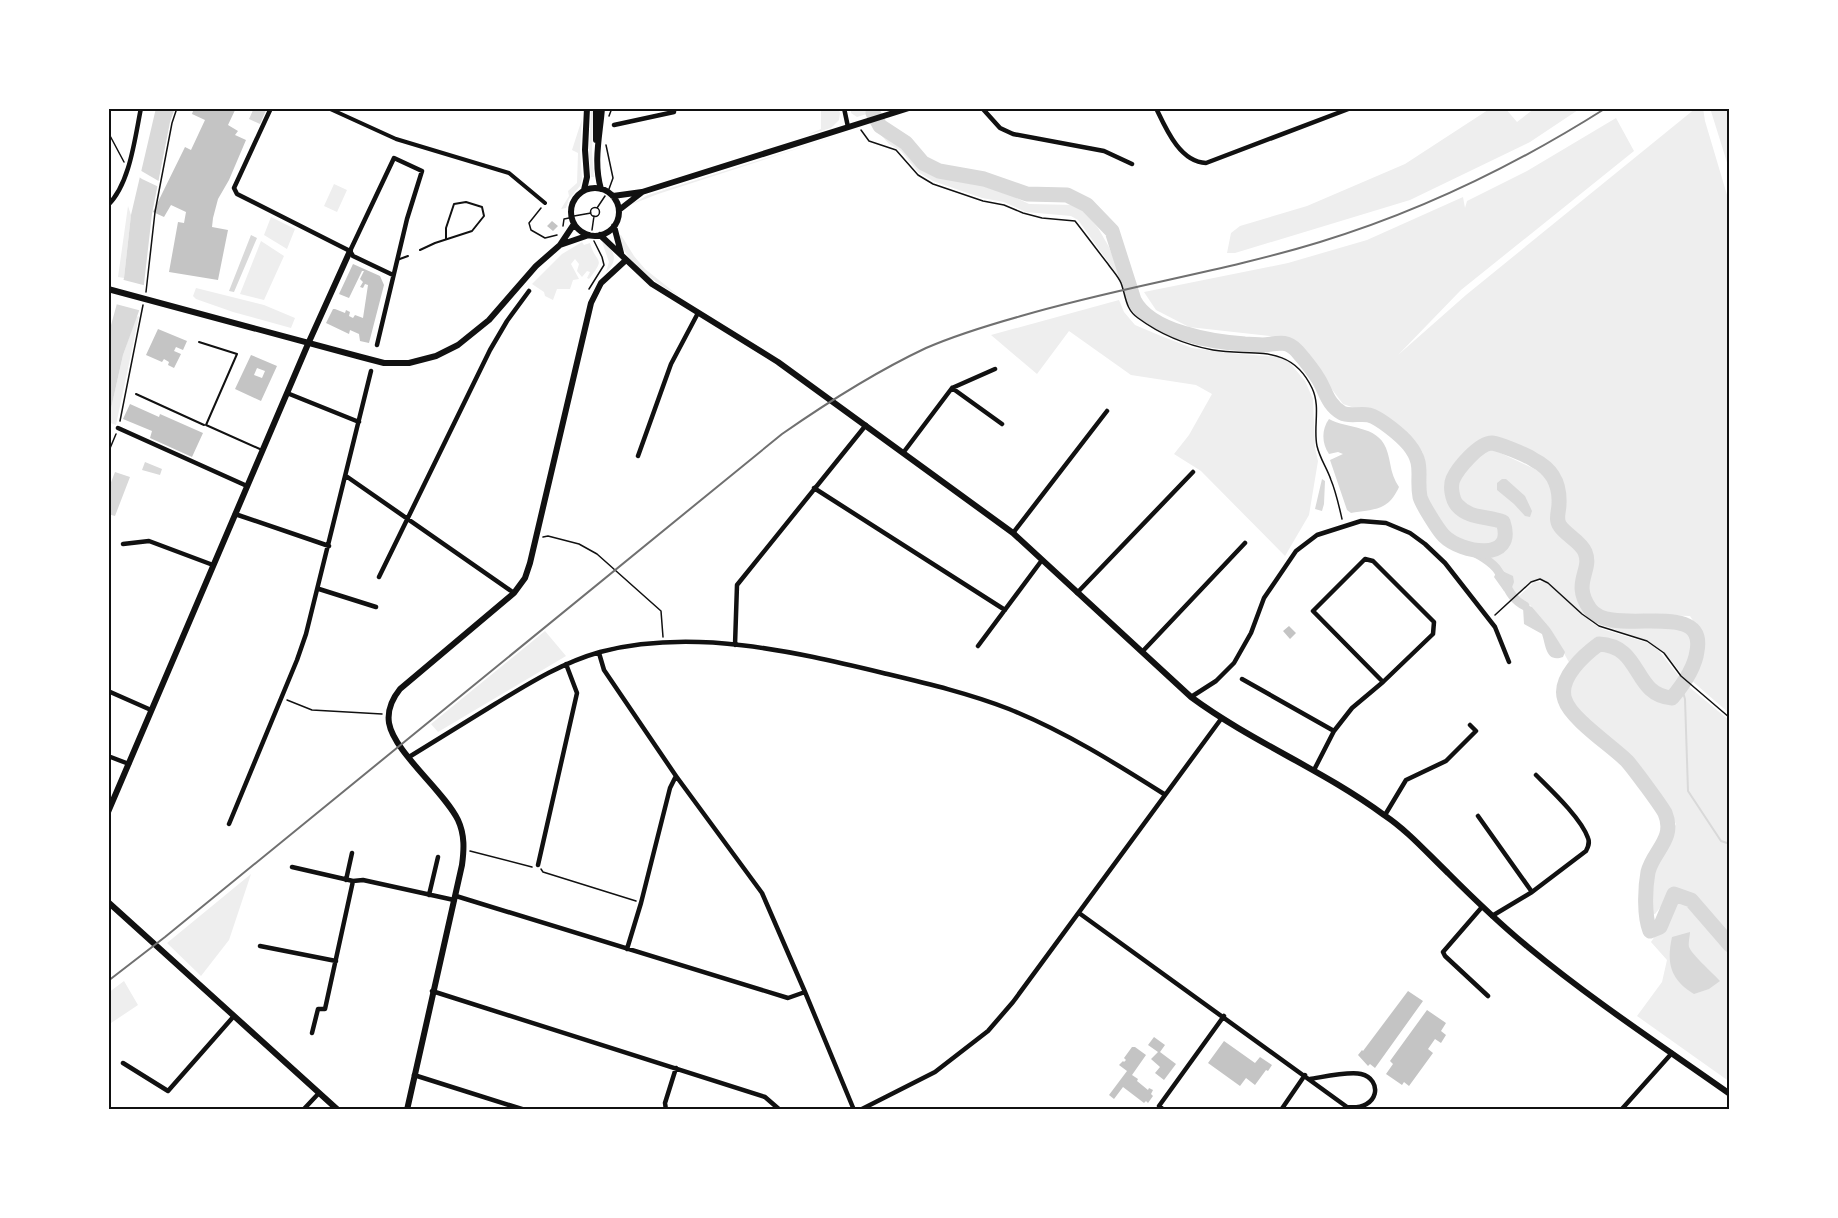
<svg xmlns="http://www.w3.org/2000/svg" width="1838" height="1218" font-family="Figtree,sans-serif">
  <style>
    .green { fill: #eee }
    .water { fill: #d9d9d9 }
    .pier { fill: #fff }
    .lines { fill: none; stroke-linecap: round; stroke-linejoin: round }
    .stream { stroke: #d9d9d9; stroke-width: 2 }
    .canal { stroke: #d9d9d9; stroke-width: 9 }
    .river { stroke: #d9d9d9; stroke-width: 15 }
    .building { fill: #c4c4c4; fill-rule: evenodd }
    .path { stroke: #111; stroke-width: 1.5 }
    .service { stroke: #111; stroke-width: 2 }
    .pedestrian { stroke: #111; stroke-width: 4 }
    .minor { stroke: #111; stroke-width: 4.5 }
    .tertiary { stroke: #111; stroke-width: 6 }
    .rail { stroke: #707070; stroke-width: 2 }
    .neatline { fill: none; stroke: #111; stroke-width: 2 }
  </style>
  <rect width="100%" height="100%" fill="#fff"/>
  <path class="green" d="M591 108H593L592 152 594 177H591L589 156Z
    M821 108H838L840 113 839 120 831 128 807 135 821 129Z
    M851 108H886L857 117 851 113Z
    M1491 108H1505L1517 122 1535 108H1581L1530 142 1410 200 1235 253H1227L1231 233 1240 226 1307 206 1405 164Z
    M1696 108H1703L1705 121 1730 205V714L1691 680C1704 650 1709 645 1690 616 1680 616 1671 615 1662 615 1638 615 1591 626 1586 592 1584 579 1593 561 1587 550 1580 540 1569 533 1563 522 1564 509 1566 494 1561 481 1554 465 1500 431 1483 440 1478 443 1474 449 1470 453 1454 467 1448 473 1450 495 1450 501 1453 508 1457 512 1466 521 1485 523 1496 526 1500 533 1500 538 1495 545L1489 547 1468 544 1447 532 1425 499V461L1422 451 1377 411 1355 408 1343 404 1297 343 1291 339 1279 337 1189 327 1156 310 1144 292 1288 263 1367 240 1463 197 1465 208 1467 201 1527 171 1616 118 1634 151 1461 290 1398 355 1466 295Z
    M1710 108H1730V172Z
    M582 119 580 149 582 179 580 186 569 199 566 208 561 209 569 196 568 191 577 183 578 153 572 150Z
    M874 127 906 149 920 168 938 177 986 183 1029 204 1075 205 1085 212 1098 228 1109 247 1124 284 1078 220 1071 216 1026 212 1004 202 982 198 933 181 918 172 901 151 889 144Z
    M840 135 658 194 630 205 648 195Z
    M334 184 347 190 337 212 324 206Z
    M128 206 131 215 124 278 118 277Z
    M271 217 295 229 287 249 264 235Z
    M621 235 634 256 645 269 679 296C655 282 627 265 618 237Z
    M261 241 284 256 264 300 240 294Z
    M582 242 584 245 590 243C596 265 607 256 589 279L587 278 590 272 587 271 582 277 577 271 579 264 575 259 571 264 579 279 573 280 570 289H557L553 300 545 296 544 292 532 284 562 254Z
    M602 242C616 250 618 262 606 272L609 262Z
    M196 288 264 305 295 318 291 328 233 312 196 299 193 296Z
    M1119 300 1124 312 1135 325 1161 336 1192 348 1228 353 1278 357 1289 362 1305 381 1313 399 1315 448 1318 461 1309 515 1285 556 1201 471 1174 454 1189 435 1212 394 1196 385 1131 375 1069 331 1037 374 991 335Z
    M139 316 116 425 108 422 123 355 136 317Z
    M1492 449 1543 473 1550 483 1554 502 1553 523 1557 531 1579 553 1582 559 1576 593 1580 604 1585 612 1606 624 1643 626 1670 623 1683 628 1694 641V650L1682 674 1664 652 1646 640 1604 626 1582 613 1545 580C1532 576 1523 588 1514 597L1509 590H1511L1502 570 1498 569 1495 564 1480 555C1503 555 1502 552 1512 532 1505 503 1477 522 1462 505 1457 500 1456 493 1455 487 1462 472 1475 454 1492 449Z
    M1534 582H1544L1549 585 1592 623 1602 629 1648 643 1659 651 1681 679 1671 695C1651 693 1642 669 1632 655 1628 648 1620 645 1612 642 1606 640 1601 639 1594 642L1571 666 1550 628 1530 605 1517 601V598Z
    M545 631 566 656 438 732 431 724Z
    M1598 648 1621 654C1635 675 1648 701 1676 703L1688 686 1730 721V1082L1637 1016 1662 982 1667 960 1651 942 1661 927 1671 898 1690 894 1674 890 1655 914 1650 913 1648 908 1656 868 1676 824C1663 802 1646 777 1627 758 1612 741 1572 717 1571 694 1569 675 1587 661 1598 648Z
    M251 874 229 940 201 976 167 943Z
    M124 981 138 1005 108 1025V993Z"/>
  <path class="water" d="M156 108H175L170 122 152 214 144 284 139 311 123 355 108 422V336L124 278 131 215Z
    M254 108H267L260 124 249 119Z
    M251 235 257 238 234 292 229 291Z
    M1329 419C1347 429 1377 425 1386 448 1392 464 1389 471 1399 487 1388 511 1375 509 1351 513L1347 510 1330 460 1343 454 1338 452 1329 454C1322 444 1321 430 1329 419Z
    M145 462 162 469 160 475 142 470Z
    M115 472 130 477 115 516 108 514V490Z
    M1322 479 1325 481 1324 504 1322 511 1315 509Z
    M1502 479H1506L1525 496 1532 511 1530 517 1525 516 1514 504 1497 490V483Z
    M1498 569 1513 576 1514 582 1511 590 1504 591 1494 577Z
    M1517 601 1532 607 1550 628 1565 652 1563 657C1546 663 1546 646 1542 634L1524 624 1523 607 1516 604Z
    M1690 932C1690 936 1688 943 1689 947 1693 956 1712 972 1720 981L1709 989 1694 994C1671 980 1666 964 1672 937Z"/>
  <path class="pier" d="M138 169 162 183 161 188 142 179 136 175Z
    M120 279 147 286 142 311 112 303Z"/>
  <g class="lines">
    <path class="stream" d="M1681 686 1685 699 1688 791 1721 841 1730 844"/>
    <path class="canal" d="M1462 547C1473 551 1488 559 1496 568 1507 582 1508 598 1525 606"/>
    <path class="river" d="M873 113 880 126 906 143 923 163 939 171 984 179 1027 194 1067 195 1087 205 1112 231 1134 300C1150 332 1213 342 1245 344 1251 344 1257 345 1263 345 1276 344 1286 339 1297 351 1304 359 1313 370 1319 380 1326 392 1328 405 1342 413 1349 417 1360 413 1369 415 1380 418 1402 436 1409 445 1425 465 1416 475 1420 497 1422 504 1438 530 1444 536 1461 553 1517 563 1503 522 1488 516 1469 519 1457 505 1452 499 1450 486 1453 479 1458 468 1479 443 1492 443 1500 444 1527 455 1534 460 1552 469 1560 484 1559 504 1559 512 1555 519 1560 526 1566 535 1581 542 1585 552 1593 571 1571 582 1590 609 1611 639 1707 597 1697 651 1695 667 1682 686 1672 698 1632 695 1643 646 1599 644 1584 655 1557 679 1565 700 1571 719 1612 746 1627 761 1634 769 1660 804 1665 813 1676 839 1653 851 1648 872 1645 888 1644 916 1650 931L1660 927 1674 894 1691 900 1730 945"/>
  </g>
  <path class="building" d="M194 108H236L228 125 238 131 235 135 246 140 229 180 218 199 213 218 212 227 228 230 218 280 169 272 178 222 184 223 186 212 171 205 164 217 153 212 185 147 191 150 205 120 192 114Z
    M552 221 558 226 553 231 547 226Z
    M353 264 380 276 384 285 369 343 360 341 359 334 350 330 349 334 326 323 333 309H335L345 313 346 310 350 312 349 316 353 318 355 315 363 318 368 285 365 284 363 288 360 287 363 282 360 279 364 271H362L349 298 339 294Z
    M158 329 187 341 183 350 176 347 174 351 181 354 174 368 168 365 169 362 164 359 162 362 146 355Z
    M251 355 277 366 261 401 235 389ZM257 368 265 371 262 378 254 375Z
    M130 404 159 417 160 414 203 433 192 457 150 438 152 431 123 419Z
    M1289 626 1296 633 1290 639 1283 631Z
    M1408 991 1423 1001 1375 1068 1370 1064 1368 1066 1358 1055 1362 1050 1363 1051Z
    M1427 1010 1446 1023 1441 1031 1446 1035 1441 1043 1435 1039 1428 1049 1433 1053 1409 1086 1404 1082 1402 1085 1386 1074 1393 1064 1390 1061Z
    M1154 1037 1165 1045 1160 1052 1176 1064 1164 1080 1155 1073 1160 1067 1151 1059 1158 1052 1148 1045Z
    M1224 1041 1255 1063 1260 1057 1272 1065 1268 1071 1266 1070 1255 1085 1246 1078 1240 1086 1208 1063Z
    M1132 1047H1135L1146 1055 1132 1075 1138 1079 1137 1081 1148 1090 1149 1088 1153 1090 1151 1094 1153 1096 1148 1103 1146 1101 1144 1103 1123 1087 1114 1099 1109 1095 1127 1071 1119 1065 1123 1061 1124 1062 1126 1060 1124 1058Z"/>
  <g class="lines">
    <path class="path" d="M609 116 612 108
      M861 130 869 141 896 150 918 175 933 184 983 201 1004 205 1023 213 1042 218 1075 221C1086 235 1097 250 1108 264 1112 270 1118 276 1121 283 1126 296 1125 309 1138 318 1161 335 1186 345 1213 350 1252 357 1290 342 1312 388 1321 407 1313 427 1317 446 1320 459 1327 468 1331 480 1336 492 1339 506 1342 519
      M108 132 124 162
      M606 145 613 178 609 189
      M590.5 212a4.5 4.5 0 1 1 9 0a4.5 4.5 0 1 1-9 0Z
      M541 208 529 223 531 230 545 238 557 235
      M597 208 605 196
      M574 216 591 213
      M563 226 564 219 569 218
      M592 230 594 216
      M589 289 604 265 602 257 594 241
      M146 292 155 212 172 123 177 108
      M120 421 143 305
      M108 453 116 434
      M543 537 548 536 579 544 597 554 661 611 663 637
      M1495 615 1531 582 1540 579 1548 583 1582 614 1599 626 1647 641 1664 653 1681 676 1730 718
      M287 700 312 710 382 714
      M470 851 532 867
      M541 869 543 872 636 901"/>
    <path class="service" d="M420 250 435 243 472 231 484 216 482 207 466 202 454 204 446 228V239
      M397 260 408 256
      M199 342 237 354 206 425 262 450
      M136 394 204 425"/>
    <path class="pedestrian" d="M328 108 396 139 509 173 545 203"/>
    <path class="minor" d="M271 108 234 188 237 194 340 246 350 251 353 256 393 275
      M844 108 848 127
      M982 108 1000 128 1013 134 1104 151 1132 164
      M1156 108C1166 129 1180 162 1206 163L1351 108
      M614 125 674 112V108
      M108 205C130 184 135 137 141 108
      M350 251 394 158 422 171 407 219 377 345
      M952 388 1002 424
      M287 393 359 422
      M118 428 247 486
      M903 453 952 388 995 369
      M638 456 671 364 698 313
      M346 476 514 593
      M814 488 1005 610
      M235 514 329 546
      M1013 533 1107 411
      M123 544 149 541 213 565
      M379 577 490 350 507 321 529 291
      M319 589 376 607
      M1077 593 1193 472
      M735 645 737 585 866 425
      M978 646 1042 560
      M1142 652 1245 543
      M599 653 604 670 676 776 762 893 805 992 854 1110
      M1242 679 1334 731
      M108 691 151 710
      M1191 697 1216 681 1234 663 1251 633 1264 598 1296 551 1317 535 1361 521 1386 523 1410 533 1425 544 1445 563 1495 627 1509 662
      M108 756 129 764
      M409 757C438 739 466 722 495 704 528 684 561 663 600 652 692 628 792 651 883 673 925 683 968 693 1009 709 1064 731 1115 763 1164 794
      M1314 770 1334 731 1352 708 1383 682 1313 611 1365 559 1373 561 1434 622 1433 634 1383 682
      M1385 815 1406 780 1446 761 1476 731 1470 725
      M1478 816 1532 892
      M229 824 297 660 306 634 371 371
      M538 865 577 693 566 664
      M292 867 353 881 325 1009H318L312 1033
      M346 880 352 853
      M353 881 363 880 454 900
      M429 895 438 857
      M456 896 788 998 805 992
      M1482 907 1443 952 1445 956 1488 996
      M1079 913 1347 1107C1380 1111 1383 1079 1361 1074 1349 1071 1323 1077 1310 1079
      M1492 916 1532 892 1586 851C1588 847 1590 843 1588 838 1581 818 1551 790 1536 775
      M260 946 336 961
      M627 949 641 903 670 788 676 776
      M432 991 765 1097 780 1110
      M123 1063 168 1091 234 1016
      M414 1075 525 1110
      M303 1110 319 1093
      M666 1110 665 1103 676 1068
      M860 1110 935 1072 988 1031 1013 1002 1221 719
      M1164 1110 1159 1106 1224 1016
      M1281 1110 1305 1075
      M1621 1110 1672 1053"/>
    <path class="tertiary" d="M596 140V108
      M571 212a24 24 0 1 1 48 0a24 24 0 1 1-48 0Z
      M601 189C593 162 600 135 602 108
      M584 190 587 177 585 150 587 108
      M613 196 642 192 909 108
      M619 210 641 193
      M614 226 621 253
      M600 235 652 284 778 362 1013 533 1191 697C1252 742 1323 770 1384 815 1408 831 1427 853 1448 873 1474 899 1500 924 1528 947 1592 1000 1662 1046 1730 1094
      M560 245 589 235
      M108 289 361 357 384 363H409L436 356 458 345 489 320 536 266 560 245 574 224
      M108 812 308 344 350 251
      M108 902 338 1110
      M407 1110 462 865C464 850 465 835 458 820 444 791 394 752 389 723 387 710 392 699 400 689L514 593 525 578 530 563 591 303 601 283 626 260"/>
    <path class="rail" d="M108 981 165 937 782 434C828 402 875 372 926 348 956 335 989 325 1021 316 1119 287 1222 272 1320 242 1422 211 1516 165 1606 108"/>
  </g>
  <rect width="1838" height="1218" fill="none" stroke="#ffffff" stroke-width="219"/>
  <rect x="110" y="110" width="1618" height="998" class="neatline"/>
</svg>
